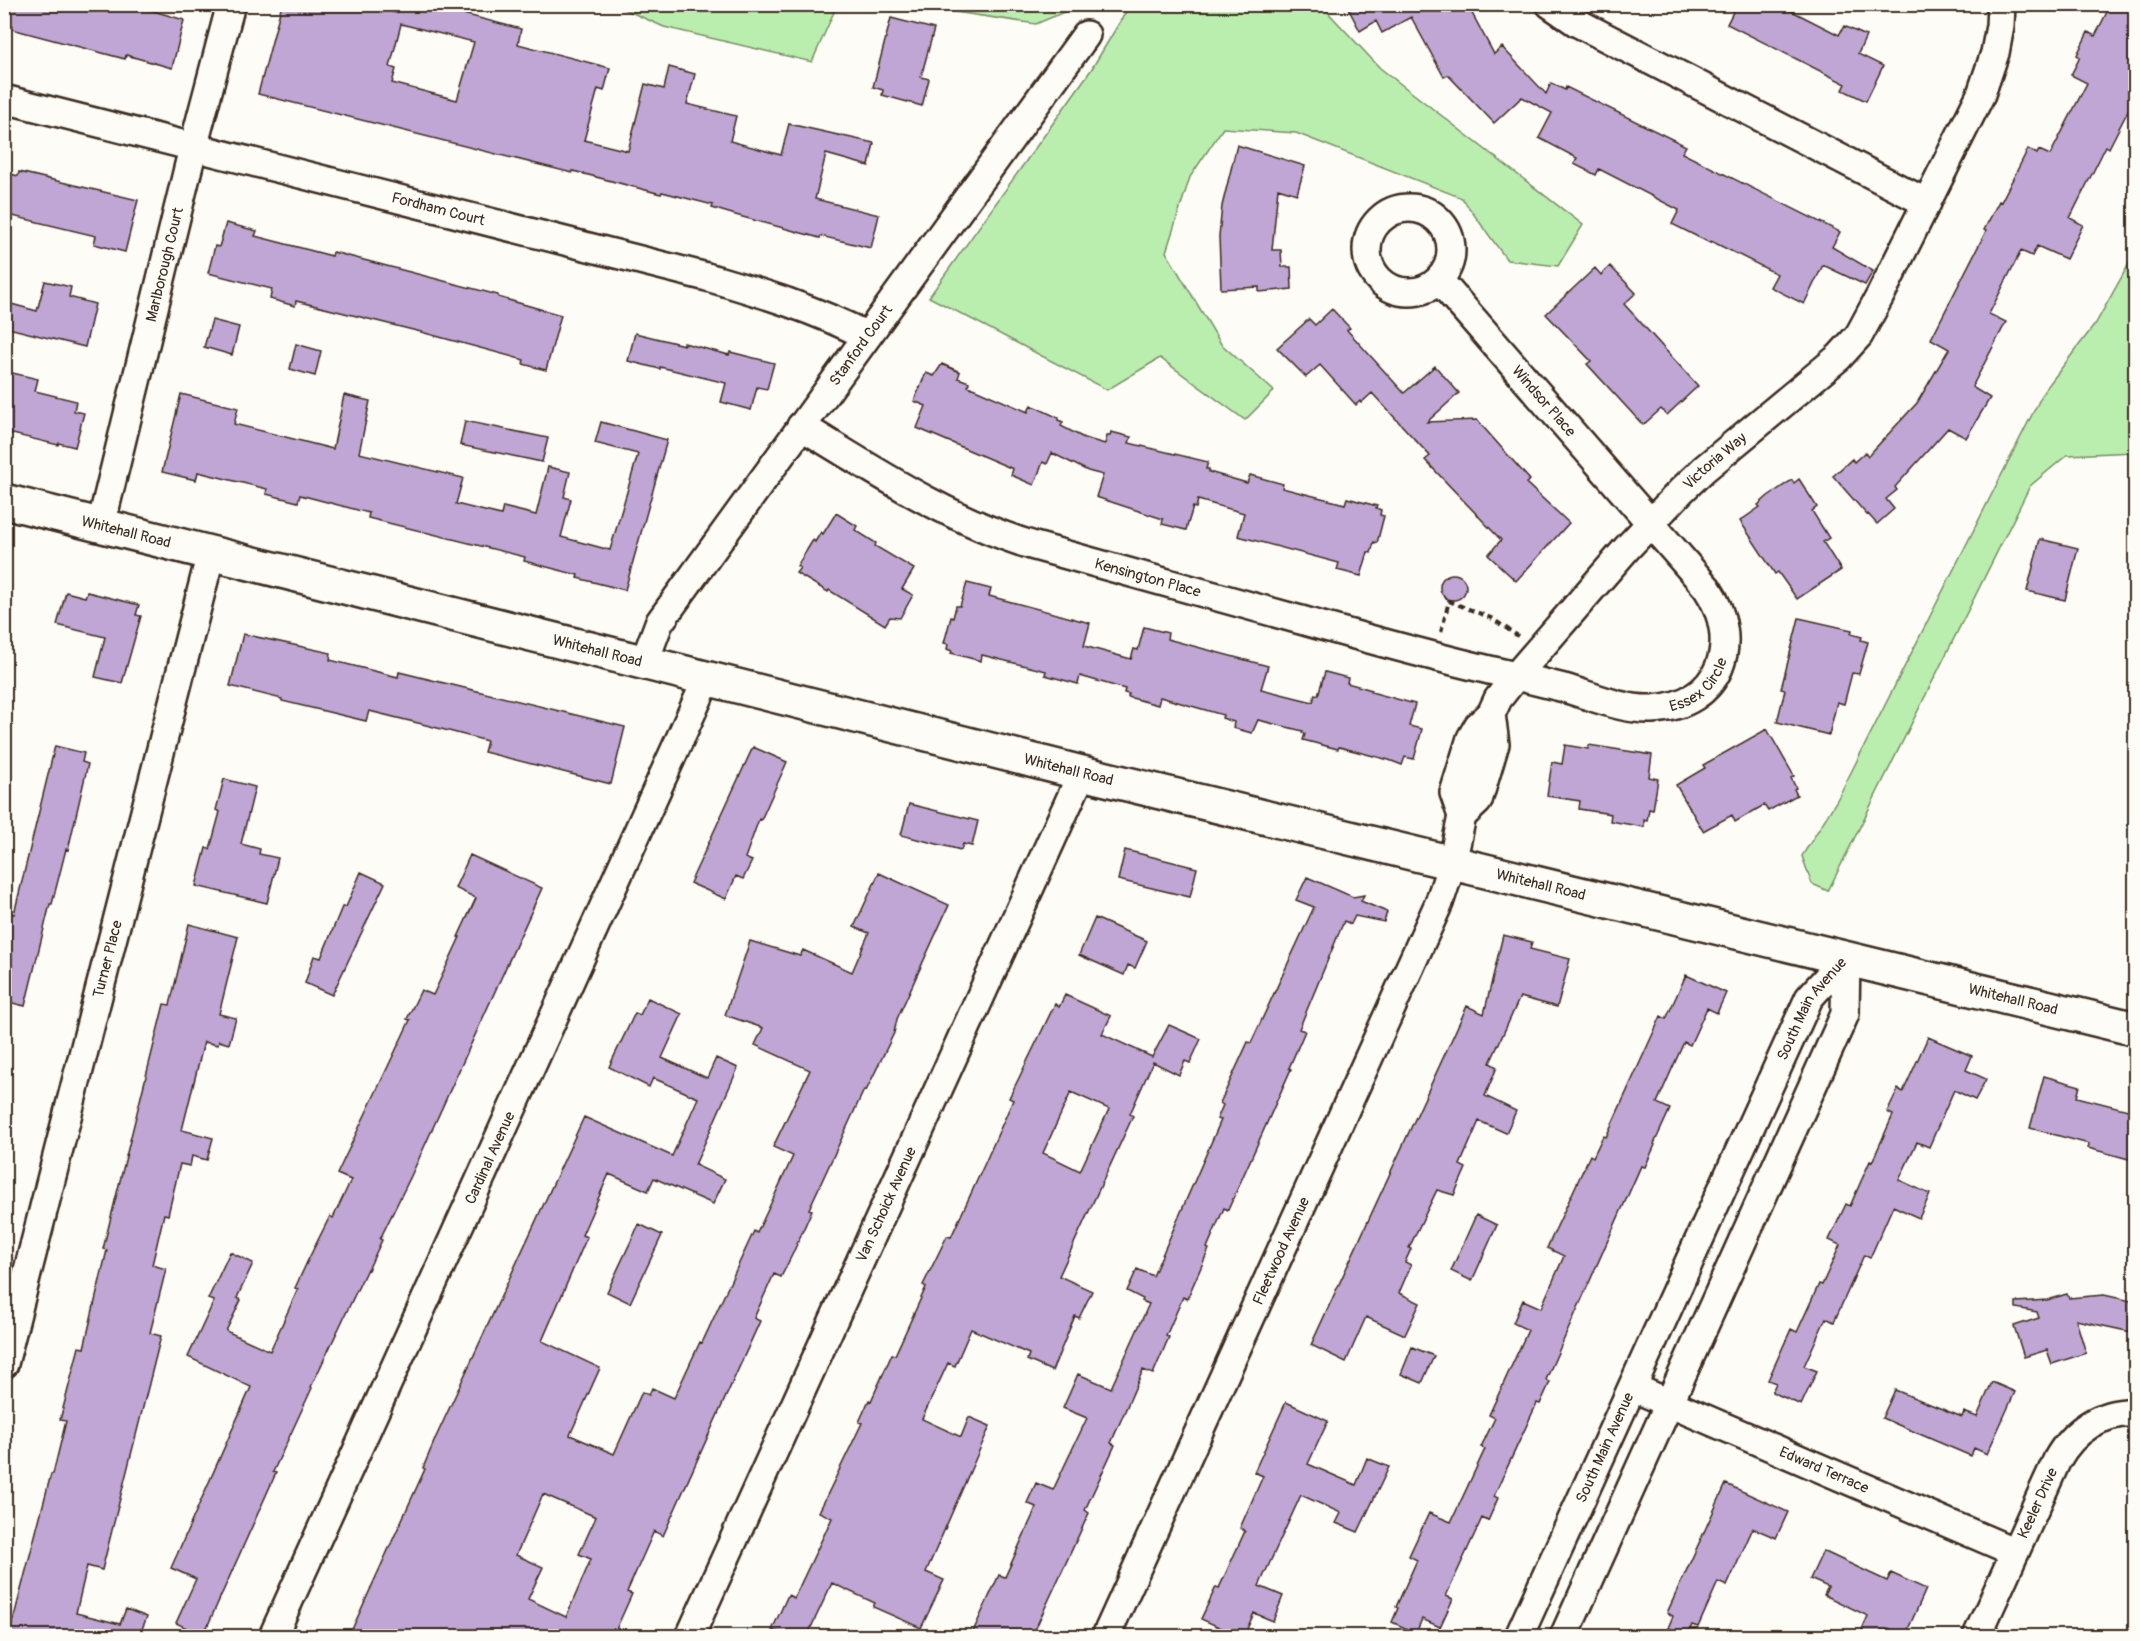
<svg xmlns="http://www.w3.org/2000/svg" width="2140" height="1641" font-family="Pangolin,sans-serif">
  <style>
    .green { fill: #baeeaf; stroke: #7a8c66; stroke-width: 1.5 }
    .building { fill: #bfa6d4; stroke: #3b2a1e; stroke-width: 1.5; fill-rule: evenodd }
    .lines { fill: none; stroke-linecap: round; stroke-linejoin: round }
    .minor-casing { stroke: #3b2a1e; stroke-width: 32 }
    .tertiary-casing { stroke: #3b2a1e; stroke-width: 38 }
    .path { stroke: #3b2a1e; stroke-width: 4; stroke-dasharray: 6 4.5; stroke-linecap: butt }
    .minor { stroke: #fdfcf7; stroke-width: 27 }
    .tertiary { stroke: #fdfcf7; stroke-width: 33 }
    .labels { text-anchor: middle; stroke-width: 4.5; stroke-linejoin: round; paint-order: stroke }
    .street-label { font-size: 15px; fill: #3b2a1e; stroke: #fdfcf7 }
  </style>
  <rect width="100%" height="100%" fill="#fdfcf7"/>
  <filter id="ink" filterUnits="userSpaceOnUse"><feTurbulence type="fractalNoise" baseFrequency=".0167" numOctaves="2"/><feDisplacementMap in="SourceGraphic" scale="12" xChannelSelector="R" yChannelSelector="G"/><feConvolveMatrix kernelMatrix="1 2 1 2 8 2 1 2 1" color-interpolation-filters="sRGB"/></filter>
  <g filter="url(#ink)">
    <path class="green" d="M615 5H837L812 62 664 27Z
      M908 5 1072 4V5L1069 10 1036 24Z
      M1130 5H1321L1380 68 1583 225 1558 266 1507 260 1462 198 1296 133 1223 128 1190 177 1166 252 1221 344 1274 391 1245 420 1160 358 1107 390 929 297 1091 70Z
      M2135 253V452L2067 455 2030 486 1828 891 1812 884 1802 856 1837 800 2044 391 2096 323Z"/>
    <path class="building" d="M4 4H130L184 20 172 68 126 55 125 59 4 27Z
      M282 4H363L397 13 399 4H425L521 29 518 44 610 68 604 91 598 89 584 140 628 151 645 84 664 89 669 67 695 74 687 104 736 116 730 141 781 155 789 124 874 143 869 166 826 154 815 199 879 215 871 248 821 236 820 238 739 216 712 208 713 205 662 192 661 194 573 171 572 173 258 94ZM401 24 474 42 457 100 392 83 396 69 390 67Z
      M1346 4H1467L1494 54 1502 47 1546 94 1551 83 1565 90 1566 87 1686 146 1682 153 1840 232 1832 247 1873 271 1865 285 1823 265 1804 304 1770 287 1777 274 1711 241 1710 243 1672 224 1679 210 1599 169 1596 175 1574 164 1577 158 1539 138 1552 113 1522 97 1494 123 1448 75 1444 77 1411 17 1382 33 1376 21 1360 31Z
      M1737 4H1778L1839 35 1844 26 1866 36 1858 54 1883 66 1866 101 1843 90 1846 84 1727 24Z
      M2111 4H2136V95L2109 148 2106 146 2070 218 2083 225 2066 259 2037 246 2032 256 2021 251 1989 314 2006 322 1972 387 1990 398 1966 438 1948 428 1895 487 1897 490 1886 499 1894 509 1877 524 1868 514 1867 515 1833 476 1852 459 1854 462 1865 452 1868 456 1917 403 1949 349 1931 339 1986 231 1984 230 1999 201 2001 202 2028 149 2037 154 2039 150 2050 155 2087 83 2071 75 2080 57 2077 55 2088 32 2095 36Z
      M891 18 934 29 921 77 929 79 922 106 882 95 883 90 873 87Z
      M1237 145 1305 166 1297 194 1278 188 1272 250H1281L1282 267H1291L1292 289 1259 292V287L1221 289 1219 236 1222 206Z
      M4 172 18 176 19 172 138 200 125 252 94 244 96 236 4 214Z
      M226 223 257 231 255 236 332 256 333 252 498 295V297L561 315 546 370 523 364 524 360 421 332 296 301 295 306 270 299 272 289 208 273 215 246 219 247Z
      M1610 266 1636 293 1624 304 1698 386 1667 415 1661 409 1643 425 1587 364 1591 361 1546 314 1595 268 1601 275Z
      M45 281 71 287 69 297 95 304 85 347 4 327V302L37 311Z
      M1332 309 1350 328 1347 330 1404 393 1435 366 1459 393 1427 422 1477 420 1530 480 1526 483 1569 523 1516 581 1488 555 1501 540 1425 460 1430 456 1372 393 1361 403 1360 401 1356 405 1320 365 1306 377 1277 348 1309 319 1315 325Z
      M212 320 239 327 232 355 204 347Z
      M635 333 684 345V343L729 355 730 352 774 363 767 389 757 387 751 410 721 402 726 383 660 367V369L628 361Z
      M296 344 321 351 315 376 290 369Z
      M942 364 960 372 958 378 969 382 968 386 1028 412 1031 405 1059 418 1058 420 1063 422 1061 426 1084 438 1105 444 1107 436H1110L1111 432 1131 437 1129 443 1208 462 1206 469H1209V472L1247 483 1250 475 1283 484 1282 488 1345 504 1347 498 1377 506 1376 508 1381 510 1380 515 1384 516 1377 543 1374 542 1371 553 1368 552 1361 576 1337 570 1339 563 1238 536 1244 513 1198 500 1196 508 1193 507 1186 530 1162 524 1163 519 1096 497 1103 475 1088 471 1052 453 1047 464 1043 462 1034 485 1011 475 1013 469 917 428 926 406 914 401 926 373 934 376Z
      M4 371 38 379 35 391 76 401 74 411 84 413 75 447 59 443 58 445 4 432Z
      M181 394 238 408 234 424 333 449 344 395 370 401 359 453 463 478 456 504 501 515 503 507 536 515 548 467 570 472 564 497 571 499 561 537 610 550 638 454 595 443 601 422 667 440 625 590 577 578 578 575 524 561 525 557 368 518 369 513 300 495 298 502 266 494 267 489 198 472 196 480 162 472Z
      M465 421 548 438 542 462 460 445Z
      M1799 479 1817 507 1812 511 1829 538 1823 542 1841 570 1797 599 1778 572 1775 574 1740 521 1760 507 1758 505 1768 496 1792 480 1794 483Z
      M836 513 857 526 855 530 876 543 875 546 914 569 902 589 913 595 900 618 890 617 885 625 829 590 828 592 796 573 800 568 797 566 813 540 815 542 821 532 823 534Z
      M2040 539 2078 548 2065 600 2027 591Z
      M1440 587a13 13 0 1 1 26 0a13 13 0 1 1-26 0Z
      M967 583 991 589 989 596 1090 623 1084 646 1131 659 1134 649 1138 650 1144 627 1168 633 1167 639 1268 666 1261 689 1313 702 1315 694 1318 695 1325 672 1348 678 1347 683 1372 690 1371 692 1415 704 1409 726 1422 729 1414 759 1405 757 1402 765 1389 760 1339 747 1338 749 1303 740 1305 734 1302 733 1303 731 1258 720 1252 733 1233 728 1234 722 1222 718 1223 715 1160 697 1158 705 1128 697 1129 694 1124 693 1125 689 1080 676 1078 684 1045 675 1046 671 982 655 981 661 951 653 952 651 947 649 948 644 944 643 951 617 953 618 956 606H960Z
      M66 592 85 597 87 592 139 605 136 615 141 616 122 683 95 677 105 637 57 625Z
      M1799 618 1852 630 1851 634 1862 637 1861 640 1868 642 1859 674 1852 673 1844 704 1837 702 1829 735 1777 722 1785 690 1781 689Z
      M243 634 331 653 330 660 398 677 399 672 625 727 611 784 484 752 487 741 426 725 369 711 366 721 282 701V699L230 686Z
      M1767 729 1794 776 1791 778 1796 788 1794 789 1797 795 1768 811 1764 805 1735 822 1732 815 1703 831 1676 785 1705 768 1703 765Z
      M1565 745 1588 749 1589 745 1652 755 1649 777 1658 779 1653 810 1649 809 1647 821 1644 820V827L1610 821 1611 814 1579 809 1580 801 1547 796 1552 762 1562 764Z
      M55 746 84 753 82 762 88 764 68 850 66 849 52 904H50L25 1006 4 1001V912L14 914Z
      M753 747 787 762 761 820 759 819 745 858 752 861 743 879 736 876 726 899 690 883Z
      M224 779 255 787 241 844 260 849 259 854 278 858 267 903 196 886 206 848 210 849 220 812 216 810Z
      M909 804 978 821 972 846 963 844 961 850 901 835Z
      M1125 850 1197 868 1190 897 1118 880Z
      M470 855 542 888 411 1176 380 1239 382 1240 368 1270 367 1269 311 1387 312 1388 273 1472 276 1473 203 1636 176 1623 196 1579 171 1568 251 1387 188 1357 214 1301 208 1299 230 1252 253 1263 237 1298 241 1300 226 1331 270 1351 298 1289 295 1288 308 1260 330 1216 333 1218 351 1180 337 1174 410 1020 407 1019 421 990 433 995 460 937H458L476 898 455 888Z
      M361 872 385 883 332 995 305 983 314 956 321 958 342 907H346Z
      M879 873 949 905 897 1019 894 1033 866 1091 864 1090 809 1209 812 1210 793 1253 781 1277 774 1274 754 1318 760 1321 663 1536 654 1531 627 1592 632 1594 613 1636H349L425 1469 423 1468 436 1437 584 1117 672 1156 698 1098 653 1078 649 1087 609 1067 635 1013 640 1015 648 998 682 1014 662 1058 707 1078 716 1058 738 1068 695 1165 725 1179 713 1204 654 1178 648 1191 609 1174 582 1235 587 1237 542 1341 600 1368 570 1435 614 1454 642 1392 649 1395 652 1388 674 1398 700 1342 702 1343 754 1231 757 1233 793 1156 773 1147 810 1070 755 1045 763 1028 725 1015 750 941 800 956 803 950 852 972 869 933 854 927ZM543 1494 596 1517 579 1554 591 1559 566 1617 528 1599 543 1567 516 1555Z
      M1307 877 1353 897 1364 895 1361 901 1387 912 1384 922 1355 916 1351 924 1344 921 1299 1029 1305 1031 1289 1068 1291 1069 1228 1210 1224 1208 1207 1248 1209 1249 1187 1299 1183 1297 1166 1336 1169 1337 1153 1374 1143 1370 1111 1443 1115 1445 1085 1510 1089 1513 1032 1636H971L999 1575 1005 1577 1032 1517 1036 1507 1027 1503 1036 1483 1053 1490 1087 1418 1063 1408 1078 1374 1111 1388 1149 1304 1142 1301 1143 1299 1127 1291 1137 1269 1153 1276 1221 1120 1217 1119 1223 1105 1220 1103 1248 1042 1251 1043 1314 907 1296 900Z
      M1095 918 1147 941 1135 968 1128 965 1124 975 1079 955Z
      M189 924 238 937 219 1014 236 1018 229 1044 219 1041 218 1045 204 1042 182 1130 213 1138 207 1160 192 1156 190 1166 180 1164 168 1215 164 1214 152 1265 166 1269 150 1333 161 1336 102 1570 87 1566 76 1613 120 1624 126 1609 147 1617 139 1636H9L51 1474H53L66 1421 60 1420 79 1347 84 1348 107 1250 103 1249 164 1004 170 1005Z
      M1503 935 1532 942 1530 949 1570 959 1557 1007 1520 997 1490 1063 1497 1067 1485 1096 1516 1111 1506 1133 1479 1121 1460 1165 1466 1168 1454 1195 1437 1190 1409 1248 1411 1249 1405 1262 1411 1265 1399 1293 1420 1303 1405 1335 1366 1317 1346 1362 1311 1345 1467 1006 1484 1014Z
      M1686 975 1726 993 1717 1013 1707 1008 1690 1045 1684 1042 1657 1103 1670 1109 1654 1144 1655 1145 1645 1167 1641 1166 1552 1366 1546 1380 1550 1382 1540 1404 1537 1403 1494 1496 1498 1498 1488 1521 1482 1518 1446 1596 1453 1599 1440 1627 1422 1619 1416 1633 1392 1622 1398 1608 1396 1607 1417 1560 1409 1556 1429 1513 1451 1522 1485 1449 1481 1447 1495 1418 1489 1415 1528 1330 1513 1323 1523 1300 1541 1308 1564 1256 1547 1248 1590 1155 1593 1157 1603 1136 1606 1137 1661 1016 1666 1019Z
      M1065 995 1111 1016 1102 1034 1152 1057 1169 1025 1201 1039 1190 1063 1185 1061 1179 1075 1153 1062 1130 1114 1133 1116 1059 1276 1092 1291 1079 1318 1075 1316 1052 1371 1027 1360 1029 1354 971 1329 955 1366 948 1363 922 1419 961 1437 969 1417 990 1426 926 1572 944 1580 921 1628 873 1607 875 1603 832 1583 807 1636H787L772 1630 788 1595 794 1598 832 1518 819 1512 862 1423 859 1422 869 1400 871 1401 892 1354 895 1355 926 1287 923 1285 947 1236 951 1237 985 1163 1013 1100 1009 1098 1015 1086 1055 1004 1059 1007ZM1071 1092 1109 1109 1080 1171 1043 1153Z
      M1928 1037 1972 1056 1966 1070 1986 1079 1975 1100 1954 1090 1929 1147 1917 1142 1899 1180 1930 1194 1919 1218 1893 1206 1870 1258 1864 1255 1834 1322 1826 1318 1804 1366 1817 1371 1801 1405 1772 1392 1776 1383 1768 1380 1791 1329 1797 1332 1819 1284 1822 1285 1840 1245 1829 1240 1846 1204 1850 1206 1870 1161 1872 1162 1893 1115 1887 1112 1898 1089 1903 1092Z
      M2044 1076 2080 1086 2077 1097 2136 1112V1161L2088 1148 2089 1144 2030 1128Z
      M1476 1215 1497 1225 1472 1281 1451 1271Z
      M639 1224 662 1235 630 1303 607 1292Z
      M2067 1294 2069 1298 2104 1295 2136 1302V1333L2076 1320 2086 1353 2052 1364 2047 1350 2024 1357 2014 1326 2039 1318 2037 1312 2016 1308V1302L2047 1300Z
      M1412 1347 1434 1356 1422 1383 1401 1374Z
      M1992 1382 2015 1392 1987 1454 1974 1448 1971 1456 1882 1418 1895 1390 1962 1417 1964 1412 1977 1417Z
      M1286 1402 1328 1421 1308 1464 1356 1485 1367 1458 1389 1467 1358 1532 1336 1523 1341 1513 1301 1495 1259 1586 1283 1596 1273 1621 1254 1613 1244 1636H1239L1201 1619 1216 1587 1219 1588 1245 1531 1240 1528 1263 1476 1254 1472Z
      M1726 1484 1788 1512 1776 1538 1753 1528 1727 1586 1718 1582 1698 1627 1692 1625 1687 1636 1668 1628 1673 1616 1667 1613Z
      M1823 1551 1887 1581 1891 1573 1926 1589 1905 1636 1888 1628 1884 1636H1859L1868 1616 1824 1595 1828 1587 1810 1579Z"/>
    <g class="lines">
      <g class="minor-casing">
        <g id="minor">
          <path d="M1550 4 1576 22 1927 203"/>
          <path id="s1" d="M4 99 707 277C762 293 815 309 867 336"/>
          <circle cx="1409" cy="250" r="42"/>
          <path id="s2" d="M801 426C875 471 947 519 1031 545 1119 570 1208 594 1297 619 1369 639 1442 660 1516 676 1532 680 1548 684 1564 688 1592 696 1622 710 1652 709 1721 706 1743 642 1707 588L1439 280"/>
          <path id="s3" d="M101 525 193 148 231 4"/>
          <path id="s4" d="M644 663 659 623 1086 35"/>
          <path id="s5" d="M1491 714 1495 744 1478 801 1462 816 1454 793 1471 738 1478 726 1491 714 1498 699 1516 676 1627 548 1681 491 1704 469 1839 357 1859 335 1880 296 1981 94 1995 53 2000 26 2001 4"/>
          <path id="s6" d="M4 1364 211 553"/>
          <path id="s7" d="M1634 1388 2015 1552"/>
          <path id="s8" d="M273 1636 707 679"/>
          <path id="s9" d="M690 1636 1082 773"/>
          <path id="s10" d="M1106 1636 1439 903 1452 864 1462 816"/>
          <path id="s11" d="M1519 1636 1809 998 1846 957"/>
          <path d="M1564 1636 1845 1014 1846 957"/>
          <path id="s12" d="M1977 1636 2057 1460C2073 1431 2101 1411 2136 1413"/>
        </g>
      </g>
      <g class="tertiary-casing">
        <g id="tertiary">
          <path id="s13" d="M4 501 1082 773 2136 1029"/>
        </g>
      </g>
      <path class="path" d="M1441 632 1449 601 1491 618 1518 636"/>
      <use href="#minor" class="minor"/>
      <use href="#tertiary" class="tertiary"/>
    </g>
  </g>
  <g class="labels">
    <g class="street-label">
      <text dy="5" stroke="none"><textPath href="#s1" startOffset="448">Fordham Court</textPath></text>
      <text dy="5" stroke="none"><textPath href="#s3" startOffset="268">Marlborough Court</textPath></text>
      <text dy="5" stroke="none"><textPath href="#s4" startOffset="386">Stanford Court</textPath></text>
      <text transform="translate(1544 401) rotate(49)" y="5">Windsor Place</text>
      <text dy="5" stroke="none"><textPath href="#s5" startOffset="564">Victoria Way</textPath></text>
      <text dy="5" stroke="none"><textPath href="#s13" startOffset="126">Whitehall Road</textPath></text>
      <text dy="5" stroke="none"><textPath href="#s2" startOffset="381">Kensington Place</textPath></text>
      <text dy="5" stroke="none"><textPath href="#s13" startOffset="612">Whitehall Road</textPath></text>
      <text dy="5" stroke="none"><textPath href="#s2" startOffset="958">Essex Circle</textPath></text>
      <text dy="5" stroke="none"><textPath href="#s13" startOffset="1098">Whitehall Road</textPath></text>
      <text dy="5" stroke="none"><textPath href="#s13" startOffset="1584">Whitehall Road</textPath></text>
      <text dy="5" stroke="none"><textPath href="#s6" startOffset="418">Turner Place</textPath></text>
      <text dy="5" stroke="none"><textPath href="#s13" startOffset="2070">Whitehall Road</textPath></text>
      <text dy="5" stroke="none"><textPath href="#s11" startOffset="693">South Main Avenue</textPath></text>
      <text dy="5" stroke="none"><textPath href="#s8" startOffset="525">Cardinal Avenue</textPath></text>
      <text dy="5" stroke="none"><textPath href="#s9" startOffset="474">Van Schoick Avenue</textPath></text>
      <text dy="5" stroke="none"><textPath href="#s10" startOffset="423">Fleetwood Avenue</textPath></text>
      <text dy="5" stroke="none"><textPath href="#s11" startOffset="207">South Main Avenue</textPath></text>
      <text dy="5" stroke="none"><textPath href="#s7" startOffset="207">Edward Terrace</textPath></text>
      <text dy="5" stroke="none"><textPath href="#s12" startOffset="146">Keeler Drive</textPath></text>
    </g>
  </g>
  <rect width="2140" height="1641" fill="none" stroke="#fdfcf7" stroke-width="24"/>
  <rect x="12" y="12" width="2116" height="1617" fill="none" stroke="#3b2a1e" stroke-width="2" filter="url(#ink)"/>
</svg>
